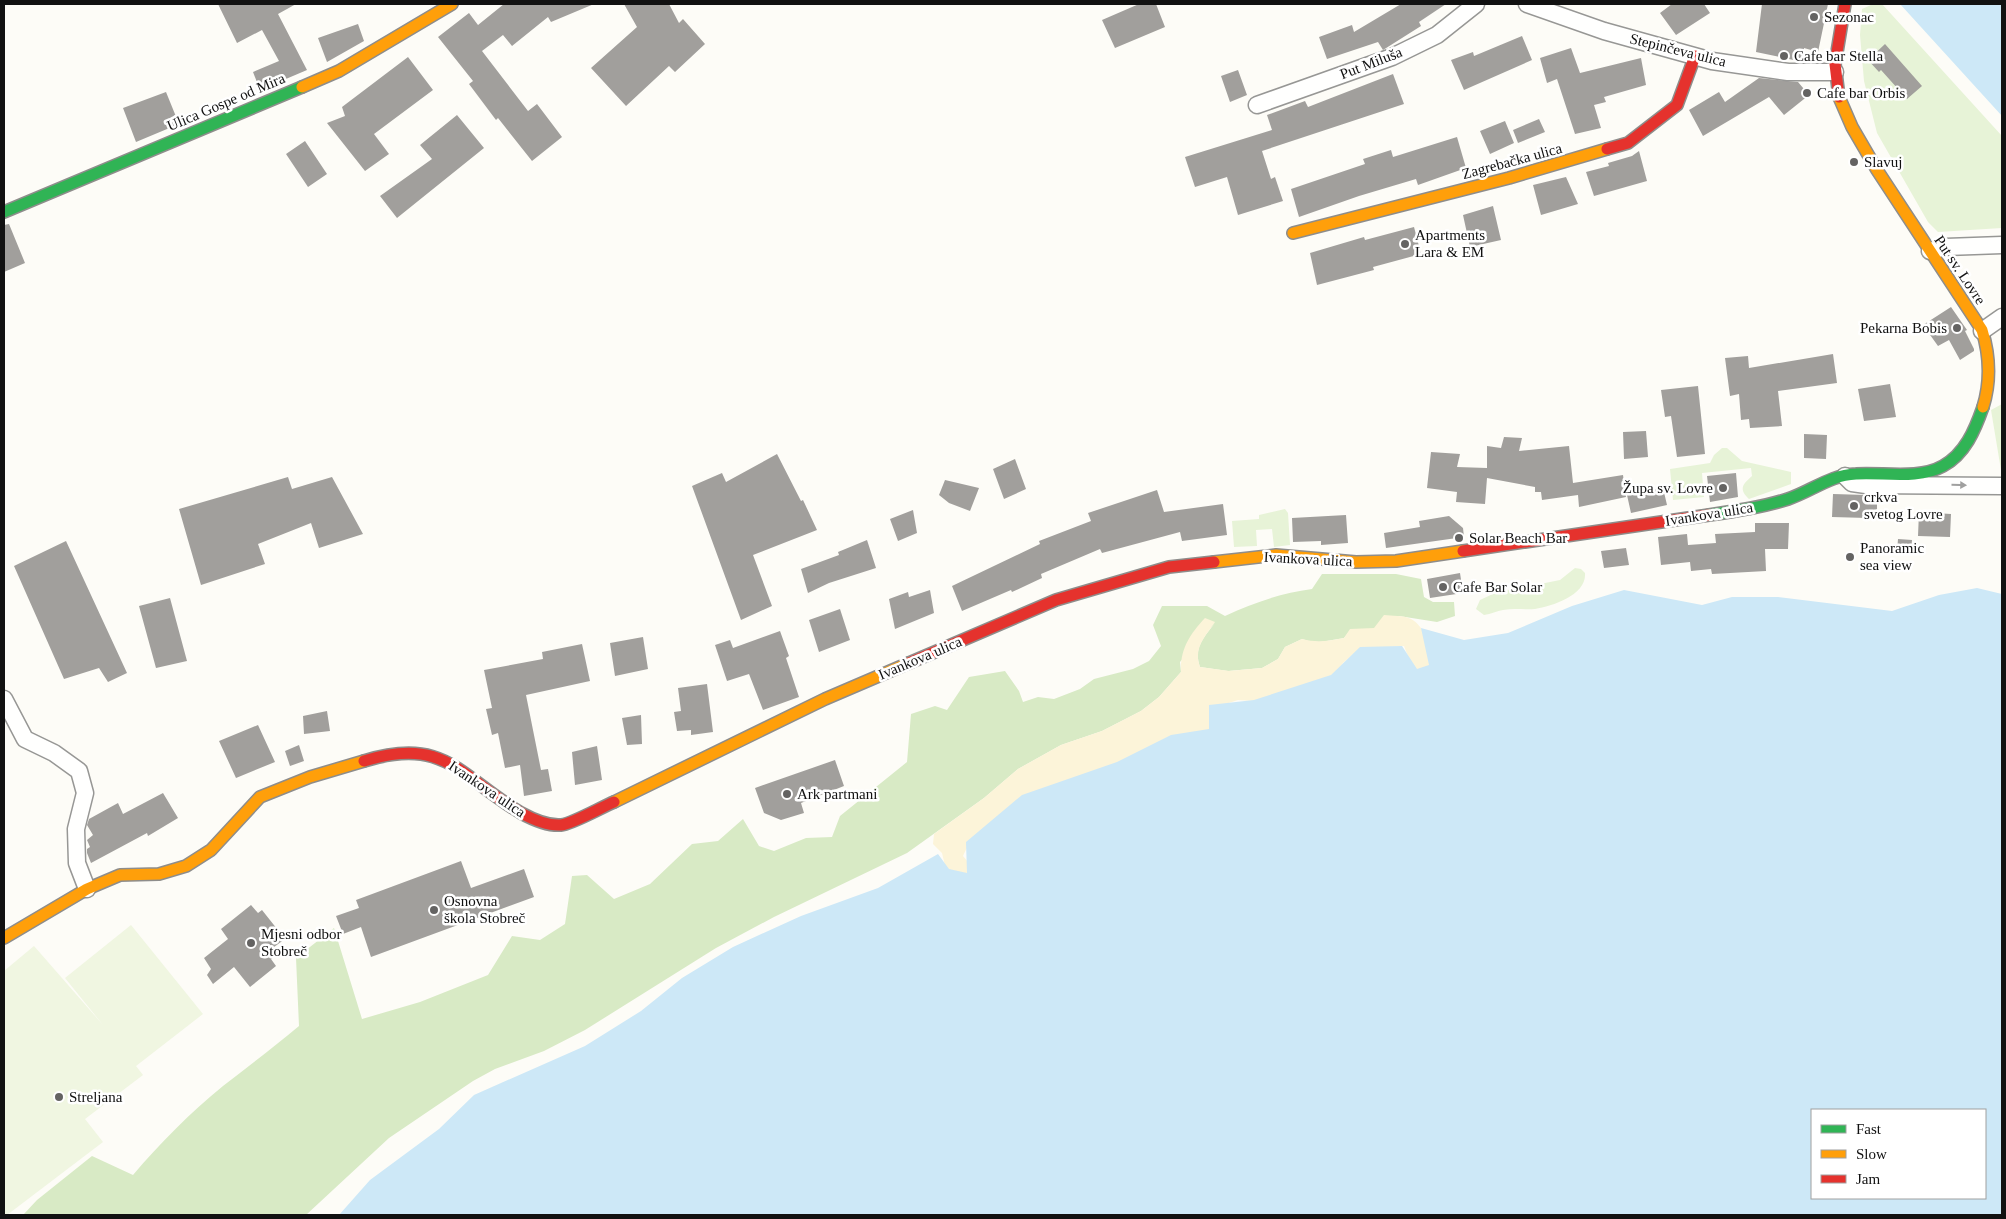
<svg xmlns="http://www.w3.org/2000/svg" width="2006" height="1219" font-family="'Times New Roman',serif">
  <style>
    .green { fill: #e7f3d7 }
    .forest { fill: #d8eac5 }
    .sand { fill: #fcf4d9 }
    .pitch { fill: #f0f6e1 }
    .water { fill: #cde8f7; fill-rule: evenodd }
    .building { fill: #a19f9c }
    .lines { fill: none; stroke-linecap: round; stroke-linejoin: round }
    .street-casing { stroke: #979795; stroke-width: 19 }
    .fast-casing { stroke: #8e8d8b; stroke-width: 14 }
    .slow-casing { stroke: #8e8d8b; stroke-width: 14 }
    .jam-casing { stroke: #8e8d8b; stroke-width: 14 }
    .street { stroke: #fffffe; stroke-width: 16 }
    .fast { stroke: #30b455; stroke-width: 11 }
    .slow { stroke: #ff9f0a; stroke-width: 11 }
    .jam { stroke: #e5322d; stroke-width: 11 }
    .oneway { fill: #a0a09f }
    .poi-dot { fill: #646362; stroke: #fff; stroke-width: 2 }
    .labels { text-anchor: middle; stroke-width: 5; stroke-linejoin: round; paint-order: stroke }
    .poi-label { font-size: 15px; fill: #111; stroke: #fff; text-anchor: start }
    .street-label { font-size: 15px; fill: #111; stroke: #fff }
  </style>
  <rect width="100%" height="100%" fill="#fdfcf7"/>
  <path class="green" d="M1873 4H1882L2002 136V228L1938 232 1928 222 1877 133 1864 81 1860 35 1862 9Z
    M2002 404V476L1991 410Z
    M1722 448H1727L1742 461 1791 472V484L1749 499C1738 489 1743 484 1752 476L1751 468 1702 473 1704 497 1673 500 1670 469 1710 463 1714 455Z
    M1285 509 1288 513 1290 545 1274 547 1272 529 1256 530 1257 546 1234 547 1232 521 1259 519V515Z
    M1575 568 1581 569 1585 573C1587 595 1553 606 1535 609 1525 610 1514 608 1503 610 1497 611 1491 614 1484 615L1476 609 1480 600 1495 593 1560 580Z"/>
  <path class="forest" d="M1322 574H1396L1421 579 1424 597 1433 602H1454L1455 616 1437 622 1399 616 1374 629H1351L1344 638 1315 643 1302 639 1285 647 1278 659 1262 668 1228 671 1200 667C1193 648 1204 637 1215 623L1180 662 1181 672 1159 697 1141 711 1102 731 1061 745 1018 769 984 798 907 853 774 917 716 948 585 1030 544 1051 495 1069 473 1081 389 1138 306 1215H23L37 1200 92 1156 133 1175C160 1143 190 1113 223 1086 249 1066 274 1047 299 1026L296 958 334 928 362 1019 420 1002 488 975 512 936 540 940 565 924 572 876 587 875 614 899 650 884 692 844 718 841 743 819 759 846 774 851 806 838 832 837 840 816 907 762 911 714 935 706 947 710 969 677 1005 671 1019 691 1023 702 1038 697 1054 699 1080 689 1094 679 1133 669 1149 661 1161 646 1153 625 1162 606H1207L1225 616C1253 603 1281 593 1312 589Z"/>
  <path class="sand" d="M1384 615C1392 616 1403 615 1411 619 1427 627 1434 657 1427 672H1418L1411 664 1404 646 1364 649 1352 655 1343 663 1334 676 1255 701 1238 700 1210 709 1214 719 1209 732 1168 737 970 841 963 856 969 863 967 874 946 870 942 853 933 844 934 834 984 798 1018 769 1061 745 1102 731 1141 711 1159 697 1181 672C1180 649 1190 634 1205 618L1215 622C1205 637 1193 648 1200 667L1229 671 1262 668 1278 659 1285 647 1302 639C1317 643 1329 641 1344 638L1350 629 1374 628Z"/>
  <path class="pitch" d="M131 925 203 1014 136 1066 143 1075 85 1119 103 1142 7 1215H4V971L34 946 103 1025 65 978Z"/>
  <path class="water" d="M1900 4H2002V116Z
    M1977 588 2002 594V1215H339L370 1180 439 1129 474 1095 585 1046 641 1011 682 978 733 947 801 916 878 888 938 854 949 869 967 873 966 842 1022 795 1117 762 1171 735 1209 729V705L1254 700 1331 675 1360 647 1402 646 1417 669 1429 665 1421 628 1464 640 1508 633 1572 606 1624 590 1702 605 1732 597H1778L1892 611 1939 595ZM1812 1110H1985V1198H1812Z"/>
  <path class="building" d="M218 4H296L278 14 307 70 260 90 253 72 279 61 262 30 237 43Z
    M504 4H594L551 22 548 17 512 46 503 35 482 51 528 111 537 104 562 137 532 161 498 118 496 120 469 84 473 81 438 37 469 13 478 25Z
    M624 4H669L679 23 683 19 705 44 675 72 669 66 626 106 591 68 637 27Z
    M1139 4H1156L1165 27 1115 48 1102 20Z
    M1401 4H1446L1419 22 1421 26 1383 50 1378 42 1327 59 1319 37 1352 25 1354 32Z
    M1672 4H1704L1710 13 1676 35 1660 13Z
    M1762 4H1828L1818 52 1804 48 1803 62 1756 52Z
    M358 24 364 41 327 62 318 38Z
    M1522 36 1532 60 1464 90 1451 60 1473 52 1474 56Z
    M1885 44 1922 86 1907 99 1881 70 1879 72 1868 60Z
    M1571 48 1580 73 1641 58 1646 85 1604 97 1606 102 1594 105 1601 128 1575 134 1557 79 1547 83 1540 58Z
    M408 57 433 90 374 134 389 154 365 171 327 123 345 116 342 107Z
    M1238 70 1247 95 1230 102 1221 76Z
    M1393 74 1404 104 1262 151 1271 179 1275 177 1283 201 1238 215 1227 177 1195 187 1185 157 1272 130 1267 115 1305 101 1308 107Z
    M1759 78 1798 82 1809 95 1784 115 1769 97 1703 136 1689 110 1719 92 1725 102Z
    M166 92 179 124 136 142 123 108Z
    M457 115 484 148 397 218 380 196 432 159 420 145Z
    M1539 119 1545 132 1518 143 1513 130Z
    M1505 121 1514 143 1490 154 1480 131Z
    M1457 137 1466 168 1418 185 1416 179 1359 196 1299 217 1291 189 1365 164 1363 159 1391 150 1393 157Z
    M305 141 327 174 308 187 286 154Z
    M1639 151 1647 181 1594 196 1586 172 1609 166 1608 163 1632 156Z
    M1566 177 1578 204 1541 215 1533 185Z
    M1493 206 1501 240 1470 247 1463 215Z
    M9 224 25 263 4 272V225Z
    M1414 227 1421 254 1373 267 1374 270 1317 285 1310 253 1364 237 1365 240Z
    M1951 307 1967 330 1965 331 1974 349V351L1960 360 1949 340 1938 346 1923 325Z
    M1833 354 1837 383 1778 391 1782 426 1750 428 1749 419 1741 420 1739 394 1730 396 1725 358 1748 356 1749 368Z
    M1890 384 1896 417 1864 421 1858 389Z
    M1698 386 1705 454 1677 457 1671 416 1665 417 1661 390Z
    M1646 431 1648 457 1624 459 1623 432Z
    M1804 434 1827 435 1826 459 1804 458Z
    M1504 437 1522 438 1519 451 1569 446 1573 483 1623 475 1626 497 1579 507 1578 495 1542 500 1541 492H1535V487L1487 478 1485 504 1456 502 1457 492 1427 488 1431 452 1460 454 1457 467 1487 468V446L1501 448Z
    M777 454 801 501 803 500 817 530 753 555 772 606 741 620 692 486 722 473 726 482Z
    M1015 459 1026 489 1004 499 993 469Z
    M1736 473 1738 497 1710 502 1707 476Z
    M288 477 292 489 332 477 363 534 319 548 311 523 258 544 265 564 201 585 179 509Z
    M945 480 979 488 970 511 949 503 939 495Z
    M1663 488 1667 505 1631 513 1627 495Z
    M1157 490 1164 512 1223 504 1227 535 1182 541 1180 532 1102 553 1100 549 1041 574 1042 578 1012 592 1011 590 962 611 952 586 1040 544 1039 541 1091 521 1088 513Z
    M1833 494 1866 495V497L1873 498 1877 503V509L1867 518 1832 517Z
    M913 510 917 533 898 541 890 519Z
    M1919 512 1951 514 1950 537 1918 536Z
    M1346 515 1348 543 1321 545V541L1293 542 1292 518Z
    M1449 516 1463 528 1464 537 1386 548 1384 533 1420 527 1419 521Z
    M1755 523H1789L1788 549H1765L1766 571 1712 574 1711 569 1691 571 1690 562 1661 565 1658 537 1687 534 1688 545 1716 543 1715 534 1755 532Z
    M1898 539 1912 540 1911 553 1897 552Z
    M867 540 876 568 829 583 808 593 801 569 839 555 838 552Z
    M66 541 127 673 108 682 99 668 64 679 14 566Z
    M1626 548 1629 565 1604 568 1601 551Z
    M1460 573 1463 593 1430 598 1427 579Z
    M930 590 934 613 895 629 889 599 908 592 909 597Z
    M170 598 187 661 156 668 139 606Z
    M840 609 850 640 819 652 809 620Z
    M780 631 789 656 786 658 799 697 763 710 749 674 727 681 715 645 730 640 733 648Z
    M643 637 648 669 615 676 610 643Z
    M582 644 590 681 526 695 541 770 548 769 552 791 524 796 520 765 505 768 498 733 492 735 486 709 492 708 484 670 543 659 542 652Z
    M707 684 713 732 691 735V730L677 731 674 712 681 711 678 688Z
    M327 711 330 731 304 734 303 716Z
    M641 715 642 744 627 745 622 718Z
    M258 725 275 762 236 778 219 741Z
    M299 745 304 761 290 766 285 751Z
    M597 746 602 780 575 785 572 752Z
    M835 760 844 786 801 803 804 813 781 820 764 813 755 788Z
    M163 793 178 818 148 836 147 833 91 863 87 853V849L90 847 87 840 93 835 87 825 89 819 118 803 123 814Z
    M461 861 471 888 524 869 534 897 371 957 361 927 343 934 336 916 359 908 356 900Z
    M251 905 258 913 262 910 285 939 274 947 279 953 271 959 276 966 250 987 234 967 213 984 207 975 211 969 204 958 228 939 221 929Z"/>
  <g class="lines">
    <g class="street-casing">
      <path id="street" d="M1527 4 1604 31 1712 61 1788 72H1835
        M1257 105 1392 57 1437 35 1476 4
        M1930 251 1946 247 2002 245
        M1982 331 2002 317
        M1845 476 1852 483 1866 485 2002 486
        M4 699 25 739 54 753 79 771 85 793 76 829 77 863 87 889"/>
    </g>
    <g class="fast-casing">
      <path id="fast" d="M4 212 302 87
        M1709 515C1736 511 1763 507 1788 499 1812 491 1830 475 1856 474 1883 472 1918 480 1943 466 1965 454 1975 430 1983 407"/>
    </g>
    <g class="slow-casing">
      <path id="slow" d="M302 87 339 71 452 4
        M1839 97 1852 127 1877 170 1982 330C1990 356 1991 381 1983 407
        M1293 233 1509 178 1607 149
        M1214 562 1276 555 1356 562 1396 561 1463 551
        M614 802 825 699 909 663
        M4 938 87 889 120 875 159 874 186 866 211 850 260 797 310 777 364 761"/>
    </g>
    <g class="jam-casing">
      <path id="jam" d="M1839 97 1835 64 1845 4
        M1607 149 1628 143 1677 105 1695 56
        M1463 551 1709 515
        M909 663 1056 600 1169 567 1214 562
        M364 761C445 736 459 776 521 813 532 819 548 826 561 825 572 824 602 807 614 802"/>
    </g>
    <use href="#street" class="street"/>
    <use href="#fast" class="fast"/>
    <use href="#slow" class="slow"/>
    <use href="#jam" class="jam"/>
  </g>
  <defs><path id="oneway-solid" d="M-6-.8H1V-3.2L6.5 0L1 3.2V.8H-6Z" transform="scale(1.25)"/></defs>
  <use class="oneway" href="#oneway-solid" transform="translate(1959 485) rotate(1)"/>
  <g class="poi-dot">
    <circle cx="1814" cy="17" r="5"/>
    <circle cx="1784" cy="56" r="5"/>
    <circle cx="1807" cy="93" r="5"/>
    <circle cx="1854" cy="162" r="5"/>
    <circle cx="1405" cy="244" r="5"/>
    <circle cx="1957" cy="328" r="5"/>
    <circle cx="1723" cy="488" r="5"/>
    <circle cx="1854" cy="506" r="5"/>
    <circle cx="1459" cy="538" r="5"/>
    <circle cx="1850" cy="557" r="5"/>
    <circle cx="1443" cy="587" r="5"/>
    <circle cx="787" cy="794" r="5"/>
    <circle cx="434" cy="910" r="5"/>
    <circle cx="251" cy="943" r="5"/>
    <circle cx="59" cy="1097" r="5"/>
  </g>
  <g class="labels">
    <g class="poi-label">
      <text x="1824" y="22">Sezonac</text>
      <text x="1794" y="61">Cafe bar Stella</text>
      <text x="1817" y="98">Cafe bar Orbis</text>
      <text x="1864" y="167">Slavuj</text>
      <text x="1415" y="240">Apartments<tspan x="1415" dy="17">Lara &amp; EM</tspan></text>
      <text x="1947" y="333" text-anchor="end">Pekarna Bobis</text>
      <text x="1713" y="493" text-anchor="end">Župa sv. Lovre</text>
      <text x="1864" y="502">crkva<tspan x="1864" dy="17">svetog Lovre</tspan></text>
      <text x="1469" y="543">Solar Beach Bar</text>
      <text x="1860" y="553">Panoramic<tspan x="1860" dy="17">sea view</tspan></text>
      <text x="1453" y="592">Cafe Bar Solar</text>
      <text x="797" y="799">Ark partmani</text>
      <text x="444" y="906">Osnovna<tspan x="444" dy="17">škola Stobreč</tspan></text>
      <text x="261" y="939">Mjesni odbor<tspan x="261" dy="17">Stobreč</tspan></text>
      <text x="69" y="1102">Streljana</text>
    </g>
    <g class="street-label">
      <text transform="translate(1678 50) rotate(14)" y="5">Stepinčeva ulica</text>
      <text transform="translate(1371 63) rotate(-21)" y="5">Put Miluša</text>
      <text transform="translate(226 102) rotate(-23)" y="5">Ulica Gospe od Mira</text>
      <text transform="translate(1512 161) rotate(-15)" y="5">Zagrebačka ulica</text>
      <text transform="translate(1960 270) rotate(56)" y="5">Put sv. Lovre</text>
      <text transform="translate(1709 514) rotate(-9)" y="5">Ivankova ulica</text>
      <text transform="translate(1308 559) rotate(3)" y="5">Ivankova ulica</text>
      <text transform="translate(920 658) rotate(-23)" y="5">Ivankova ulica</text>
      <text transform="translate(487 789) rotate(34)" y="5">Ivankova ulica</text>
    </g>
  </g>
  <rect width="2006" height="1219" fill="none" stroke="#111111" stroke-width="10"/>
  <rect x="1811" y="1109" width="175" height="90" fill="#ffffff" stroke="#a0a0a0"/>
  <rect x="1821" y="1125" width="25" height="8" fill="#30b455" stroke="#a0a0a0"/>
  <text x="1856" y="1134" font-size="15" fill="#111111">Fast</text>
  <rect x="1821" y="1150" width="25" height="8" fill="#ff9f0a" stroke="#a0a0a0"/>
  <text x="1856" y="1159" font-size="15" fill="#111111">Slow</text>
  <rect x="1821" y="1175" width="25" height="8" fill="#e5322d" stroke="#a0a0a0"/>
  <text x="1856" y="1184" font-size="15" fill="#111111">Jam</text>
</svg>
